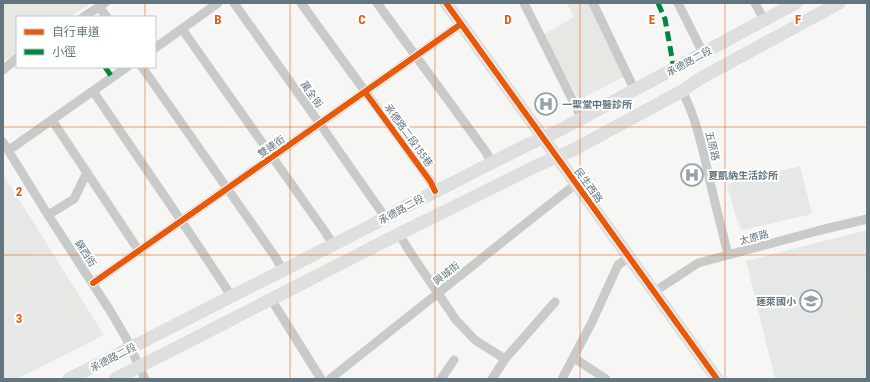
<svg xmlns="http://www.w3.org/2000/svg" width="870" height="382" font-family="'Roboto Condensed','Noto Sans TC',sans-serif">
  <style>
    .built { fill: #e6e8e7 }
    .green { fill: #e5e8e3 }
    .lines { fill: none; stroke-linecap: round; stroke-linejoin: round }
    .street { stroke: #c9cbcb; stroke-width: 9 }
    .secondary { stroke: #dedfdf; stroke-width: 13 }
    .quiet { stroke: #00873e; stroke-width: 5; stroke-dasharray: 10 5; stroke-linecap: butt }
    .cycleway-casing { stroke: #fff; stroke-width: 8 }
    .cycleway { stroke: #e8590c; stroke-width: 6 }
    .grid { fill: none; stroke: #e8590c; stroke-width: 1; stroke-opacity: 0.55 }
    .labels { text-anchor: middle; stroke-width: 4; stroke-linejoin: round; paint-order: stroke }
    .street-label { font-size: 10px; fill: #63757f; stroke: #fff }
    .poi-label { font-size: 10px; font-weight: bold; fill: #63757f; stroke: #fff; text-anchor: start }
    .grid-label { font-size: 13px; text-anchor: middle; font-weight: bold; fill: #e8590c; stroke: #fff; stroke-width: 4; stroke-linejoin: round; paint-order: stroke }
  </style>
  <rect width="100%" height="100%" fill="#f6f6f5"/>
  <path class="built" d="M800 166 812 214 743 230 741 229 735 214 727 184Z
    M3 174 104 335 17 379H3Z
    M867 230V379H775L746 261Z"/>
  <path class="green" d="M4 3H92L69 17H17V52L3 62V4Z
    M567 3H591L624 77 579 100 543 35 574 17Z
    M3 209 45 290 36 294 30 282C26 295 16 301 4 305H3Z
    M867 276V284C856 287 854 300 858 310 861 314 866 319 867 323 868 328 867 335 867 339 861 330 848 313 847 303 846 298 848 294 850 290 854 283 860 279 867 276Z
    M70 289 88 324 70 332 53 298Z"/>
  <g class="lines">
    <path class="street" d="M234 3 320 124 385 217
      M301 3 430 181 435 191
      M377 3 486 152 492 163
      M524 3 582 119
      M593 3 635 91
      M678 3 703 53
      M755 3 764 20
      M99 7 107 17
      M83 17 105 3
      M182 29 326 233 333 245
      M155 48 218 3
      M142 67 276 258 283 271
      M3 70 17 58
      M93 91 199 247 232 297
      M682 91C698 121 704 156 712 190 717 212 723 233 728 255
      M52 120 139 251
      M3 142 48 215 109 309 125 336 145 379
      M9 150 127 67
      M48 215 74 199 87 172
      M399 234 410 252 456 320 475 340 505 359
      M93 283 461 24
      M654 292 698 263 817 231 867 219
      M271 299 321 379
      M574 358 606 379
      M330 379 540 212 576 184
      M441 379 454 360
      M492 379 505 359 555 302
      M562 379 592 322 618 265 629 257"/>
    <path class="secondary" d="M446 3 717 379
      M69 379 374 224 395 212 525 146 562 129 796 3
      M115 379 387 240 536 166 573 150 682 91 701 78 839 3"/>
    <path class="quiet" d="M658 3 665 19 674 69
      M105 67 112 77"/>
    <g class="cycleway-casing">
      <path id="cycleway" d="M446 3 717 379
        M365 92 430 181 435 191
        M93 283 461 24"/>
    </g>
    <use href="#cycleway" class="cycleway"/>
  </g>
  <path class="grid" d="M145 3V17M290 3V379M435 3V379M580 3V379M725 3V379M145 67V379M3 127H867M3 255H867"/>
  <defs>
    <g id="hospital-ring" transform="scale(1.15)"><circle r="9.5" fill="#fff" stroke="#96a2a8" stroke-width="1.5"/><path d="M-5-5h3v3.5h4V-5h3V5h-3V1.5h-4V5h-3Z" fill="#96a2a8"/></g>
    <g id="school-ring" transform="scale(1.15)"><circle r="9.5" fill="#fff" stroke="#96a2a8" stroke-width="1.5"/><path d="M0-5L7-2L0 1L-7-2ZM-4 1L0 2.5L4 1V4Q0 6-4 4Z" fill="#96a2a8"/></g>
  </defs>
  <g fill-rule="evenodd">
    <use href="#hospital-ring" x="546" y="104"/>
    <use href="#hospital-ring" x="692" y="175"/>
    <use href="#school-ring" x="811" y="301"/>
  </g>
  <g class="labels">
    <g class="street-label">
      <text transform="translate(689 61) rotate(-29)" y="4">承德路二段</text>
      <text transform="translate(312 94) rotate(54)" y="4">萬全街</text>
      <text transform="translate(409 135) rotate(54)" y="4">承德路二段155巷</text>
      <text transform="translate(271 146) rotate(-35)" y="4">雙連街</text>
      <text transform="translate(713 146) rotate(76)" y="4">五原路</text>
      <text transform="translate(589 185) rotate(54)" y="4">民生西路</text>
      <text transform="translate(401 209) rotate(-29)" y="4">承德路二段</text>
      <text transform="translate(754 237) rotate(-15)" y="4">太原路</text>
      <text transform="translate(86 253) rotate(57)" y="4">錦西街</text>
      <text transform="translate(446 273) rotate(-39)" y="4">興城街</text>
      <text transform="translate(113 357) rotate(-27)" y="4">承德路二段</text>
    </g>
    <g class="poi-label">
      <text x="562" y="108">一聖堂中醫診所</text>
      <text x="708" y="179">夏凱納生活診所</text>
      <text x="796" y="305" text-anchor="end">蓬萊國小</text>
    </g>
  </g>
  <g class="grid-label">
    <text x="218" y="24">B</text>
    <text x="362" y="24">C</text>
    <text x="508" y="24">D</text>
    <text x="652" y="24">E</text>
    <text x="798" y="24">F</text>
    <text x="19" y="196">2</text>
    <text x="19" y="323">3</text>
  </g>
  <rect width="870" height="382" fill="none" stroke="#63757f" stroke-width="8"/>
  <rect x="16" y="16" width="140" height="52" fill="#ffffff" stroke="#c1c8cc"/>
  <rect x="24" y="29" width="20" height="6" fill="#e8590c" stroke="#c1c8cc"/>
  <text x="52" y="36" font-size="12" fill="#63757f">自行車道</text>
  <rect x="24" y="49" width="20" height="6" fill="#00873e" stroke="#c1c8cc"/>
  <text x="52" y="56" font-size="12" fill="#63757f">小徑</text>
</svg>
